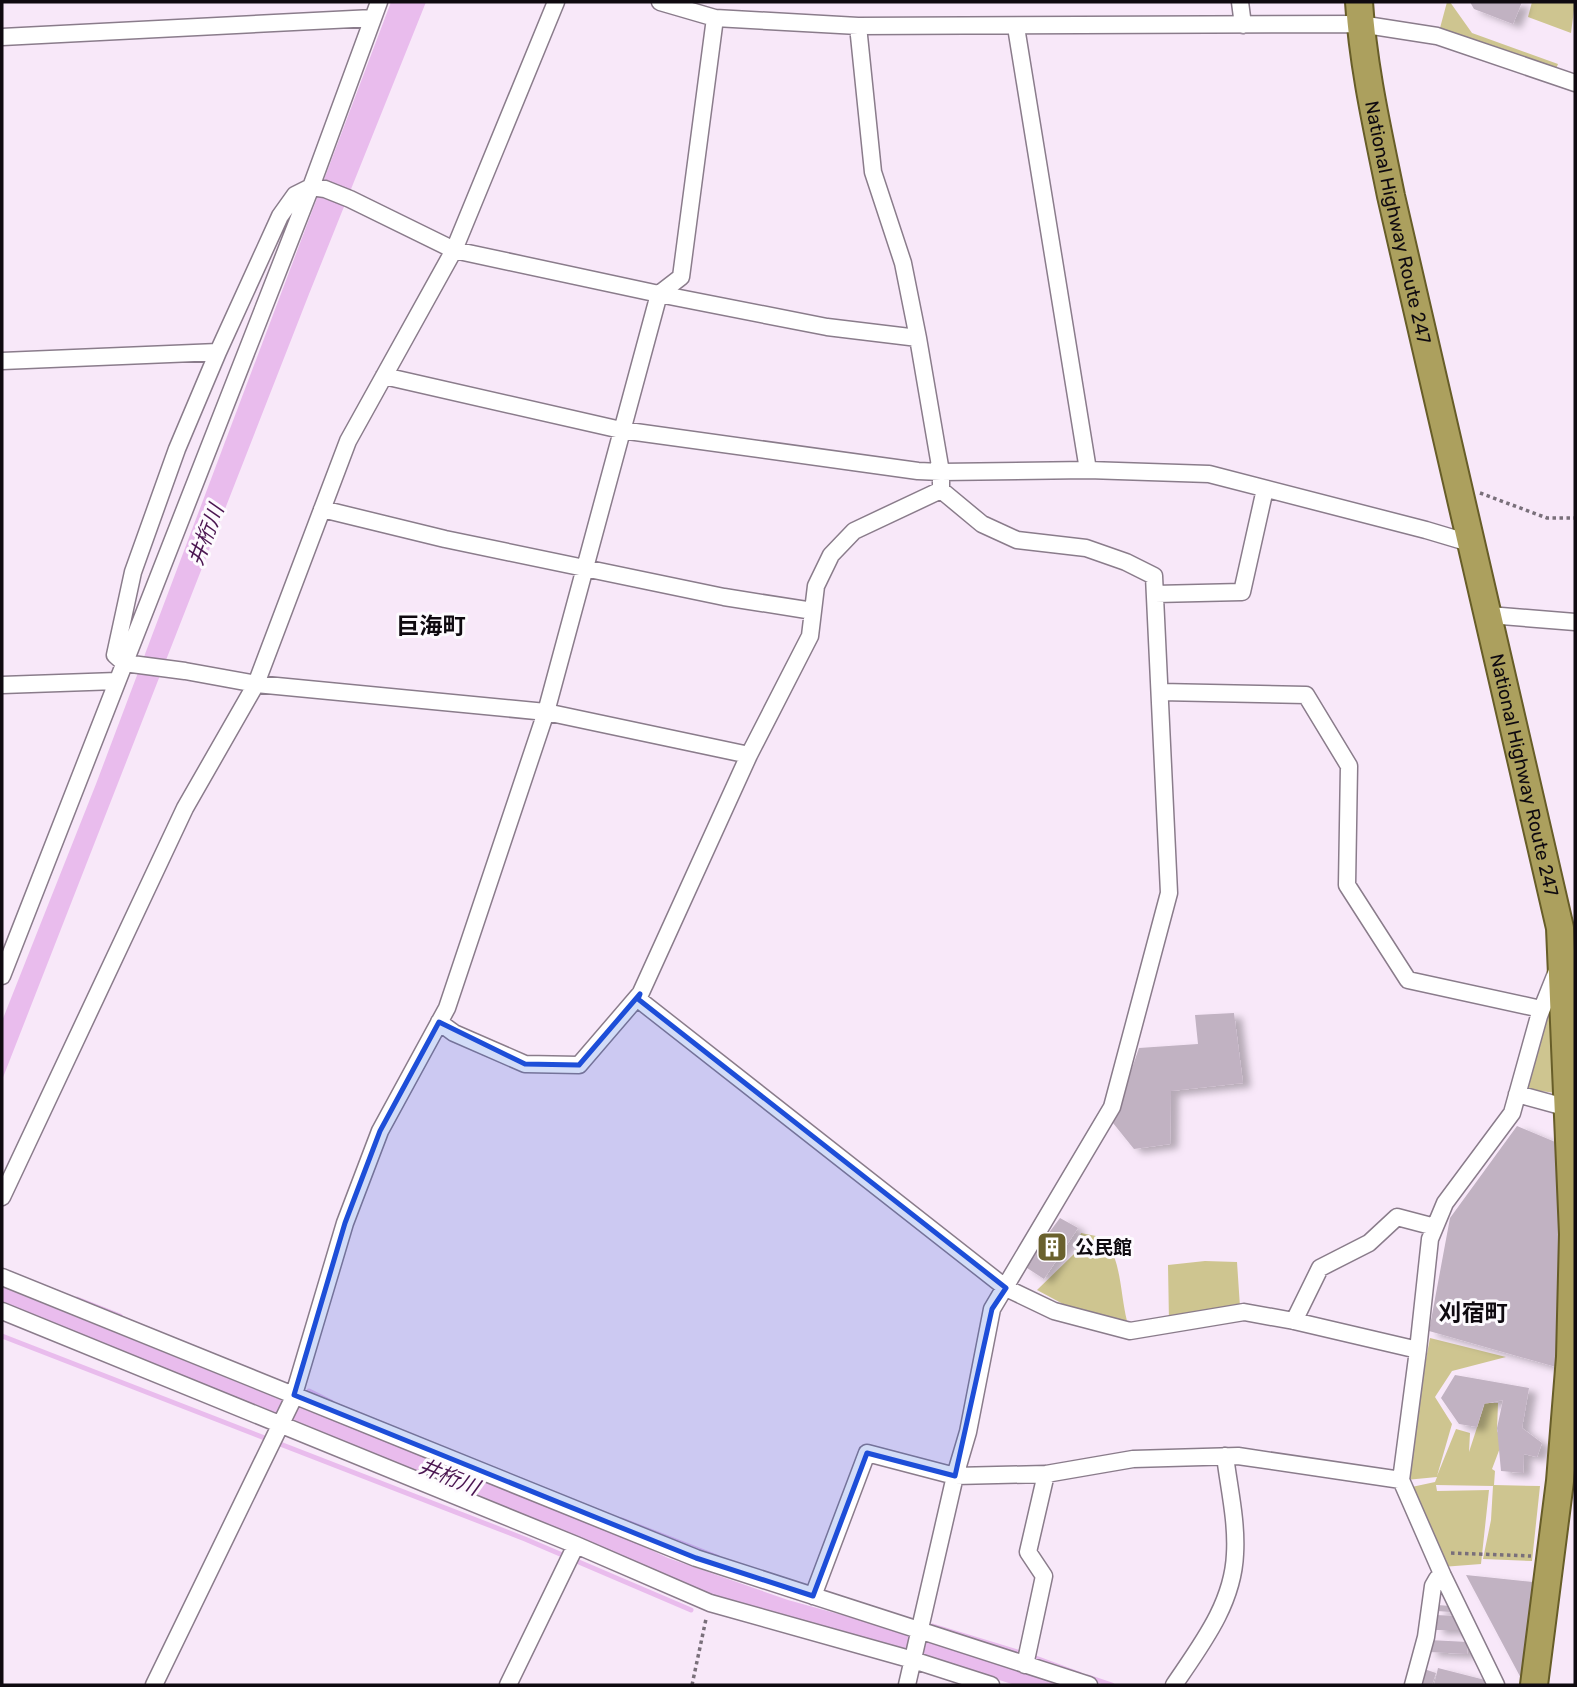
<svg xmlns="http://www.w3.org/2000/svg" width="1577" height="1687" font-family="Rubik,'Noto Sans JP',sans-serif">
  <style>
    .green { fill: #cec590 }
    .water { fill: #e9bced }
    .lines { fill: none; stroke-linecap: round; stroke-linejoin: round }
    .stream { stroke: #e9bced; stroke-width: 5 }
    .building { fill: #c1b2c2; filter: url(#shadow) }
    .minor-casing { stroke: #8a7c8b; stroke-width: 19 }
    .trunk-casing { stroke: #675d28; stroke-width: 30 }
    .path { stroke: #796f7a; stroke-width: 3.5; stroke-dasharray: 3.5 3.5; stroke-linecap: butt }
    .minor { stroke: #fff; stroke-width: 16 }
    .trunk { stroke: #aca05e; stroke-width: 26 }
    .marked { fill: #1d4ed8; fill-opacity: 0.2; stroke: #1d4ed8; stroke-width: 5; stroke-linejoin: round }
    .labels { text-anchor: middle; stroke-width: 6; stroke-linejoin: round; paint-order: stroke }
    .street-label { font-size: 19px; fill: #0f0a10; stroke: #fdfafe }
    .poi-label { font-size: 19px; font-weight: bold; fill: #0f0a10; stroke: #fdfafe; text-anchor: start }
    .water-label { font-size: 21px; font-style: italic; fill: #4a1550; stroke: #fdfafe }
    .quarter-label { font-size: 23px; font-weight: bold; fill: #0f0a10; stroke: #fdfafe }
  </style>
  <defs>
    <filter id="shadow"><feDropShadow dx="8" dy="4.5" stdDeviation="3.5" flood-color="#0004"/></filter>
  </defs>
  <rect width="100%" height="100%" fill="#f8e8f9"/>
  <path class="green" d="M1447 2H1450L1472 33 1558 64 1556 69 1463 40 1440 28Z
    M1532 2H1575L1571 33 1528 17Z
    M1550 1009 1555 1093 1527 1089Z
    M1081 1233 1096 1236 1099 1248 1109 1246C1121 1265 1121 1297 1127 1321L1076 1311 1037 1290 1074 1254Z
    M1205 1261 1237 1262 1240 1307 1169 1322 1168 1265Z
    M1430 1338 1506 1357 1452 1371 1435 1397 1452 1424 1437 1476 1456 1429 1470 1433 1469 1452 1485 1403H1498L1497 1431 1503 1440 1492 1469 1495 1471 1494 1485 1540 1486 1532 1561 1483 1559 1491 1520 1493 1486 1436 1485 1437 1491 1489 1490 1481 1564 1442 1567 1407 1488 1435 1482 1437 1477 1406 1480 1404 1475Z"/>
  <path class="water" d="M391 2H426L309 294 2 1080V1021L96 784Z
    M2 1287 311 1412 414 1451 522 1496 588 1520 668 1558 788 1600 871 1623 1061 1685H1015L904 1650 709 1598 2 1305Z"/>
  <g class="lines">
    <path class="stream" d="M77 1299 120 1316
      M2 1336 525 1539 691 1610
      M309 1391 331 1402
      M622 1520 717 1557
      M932 1626 1017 1652
      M1033 1657 1079 1674
      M1088 1677 1112 1685"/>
  </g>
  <path class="building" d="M1470 2H1522L1513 24 1474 9Z
    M1234 1013 1243 1083 1171 1091 1170 1144 1134 1149 1113 1123 1139 1048 1198 1044 1195 1015Z
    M1517 1126 1560 1144 1556 1367 1429 1331 1450 1218Z
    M1060 1218 1078 1228 1044 1279 1024 1266Z
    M1455 1375 1529 1388 1522 1428 1542 1443 1537 1457 1524 1454 1523 1473 1501 1471 1497 1428 1503 1400 1484 1404 1477 1427 1459 1424 1441 1398Z
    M1466 1575 1533 1582 1523 1682Z
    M1438 1605 1450 1606V1612L1437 1611Z
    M1435 1615 1458 1616 1461 1630H1435Z
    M1429 1640 1468 1642 1467 1654 1429 1652Z
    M1438 1668 1485 1680 1484 1685H1434Z
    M1424 1669 1436 1673 1432 1685H1419Z"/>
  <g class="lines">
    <g class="minor-casing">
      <path id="minor" d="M660 2 715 18 858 26 1360 24 1437 36 1575 83
        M1240 2 1243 25
        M1016 27 1088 470
        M2 37 373 18
        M2 361 218 352
        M384 376 621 430 918 471 941 472 918 338 903 263 873 172 858 26
        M322 509 445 539 724 597 813 611
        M1155 594 1242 592 1265 489
        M1489 615 1575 622
        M2 685 117 681
        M1160 692 1306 695 1349 766 1347 885 1408 980 1541 1009
        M749 755 546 712 256 684 185 671 124 663 115 655 133 572 177 449 218 352 280 216 295 195 311 187 325 189 350 199 454 250 659 294 827 327 918 338
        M2 976 311 187 379 2
        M439 1022 454 1033 525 1064 579 1065 640 994
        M1517 1094 1572 1109
        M2 1197 185 808 256 684 348 441 454 250 556 2
        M2 1277 696 1558 1089 1685
        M2 1311 576 1545 710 1603 913 1660 991 1685
        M1294 1321 1320 1268 1369 1243 1397 1217 1435 1227
        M1418 1350 1294 1321 1244 1312 1130 1331 1054 1311 1006 1288 638 999 749 755 810 636 816 586 831 555 854 531 941 490V472L1088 470 1209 474 1426 530 1473 544
        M813 1596 867 1453 955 1476 1046 1474 1133 1459 1238 1456 1401 1480
        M1025 1665 1044 1576 1028 1552 1046 1474
        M154 1685 292 1401 345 1223 380 1131 447 1008 546 712 659 294 681 277 715 18
        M508 1685 576 1545
        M907 1685 955 1476 968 1432 992 1309 1112 1107 1169 893 1154 576 1126 562 1086 548 1017 540 982 524 941 490
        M1174 1685C1201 1645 1233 1604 1235 1554 1237 1522 1229 1488 1225 1456
        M1413 1685 1426 1637 1433 1586 1437 1579 1443 1576
        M1496 1685 1443 1576 1401 1480 1418 1350 1430 1239 1445 1203 1512 1113 1539 1016 1557 971"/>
    </g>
    <g class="trunk-casing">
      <g id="trunk">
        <path id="s1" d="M1359 2C1363 67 1378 132 1391 196L1560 928 1573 1234 1570 1357 1560 1481 1534 1685"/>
      </g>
    </g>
    <path class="path" d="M1480 493 1547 518H1575
      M1451 1553 1531 1556
      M692 1685 706 1619"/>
    <use href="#minor" class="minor"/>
    <use href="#trunk" class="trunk"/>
  </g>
  <path class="marked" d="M640 994 638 999 1006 1288 992 1309 955 1476 867 1453 813 1596 696 1558 294 1395 345 1223 380 1131 439 1022 525 1064 579 1065Z"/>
  <defs>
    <g id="building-square" transform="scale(1.575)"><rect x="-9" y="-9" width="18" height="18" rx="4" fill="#6a612e" stroke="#fdfafe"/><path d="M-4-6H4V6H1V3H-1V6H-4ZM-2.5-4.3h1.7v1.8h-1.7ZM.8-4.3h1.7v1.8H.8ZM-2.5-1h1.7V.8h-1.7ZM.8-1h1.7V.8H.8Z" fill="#fff"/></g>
  </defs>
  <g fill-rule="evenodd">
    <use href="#building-square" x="1052" y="1247"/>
  </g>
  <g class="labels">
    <g class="street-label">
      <text dy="7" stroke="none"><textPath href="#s1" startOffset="224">National Highway Route 247</textPath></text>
      <text dy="7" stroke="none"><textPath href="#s1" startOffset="791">National Highway Route 247</textPath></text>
    </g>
    <g class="poi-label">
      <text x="1075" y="1254">公民館</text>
    </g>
    <g class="water-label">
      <text transform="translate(206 535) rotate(-69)" y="7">井桁川</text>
      <text transform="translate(449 1477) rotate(22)" y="7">井桁川</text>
    </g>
    <g class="quarter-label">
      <text x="431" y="634">巨海町</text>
      <text x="1473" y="1321">刈宿町</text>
    </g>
  </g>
  <rect width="1577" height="1687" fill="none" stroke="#0f0a10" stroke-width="7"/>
</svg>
